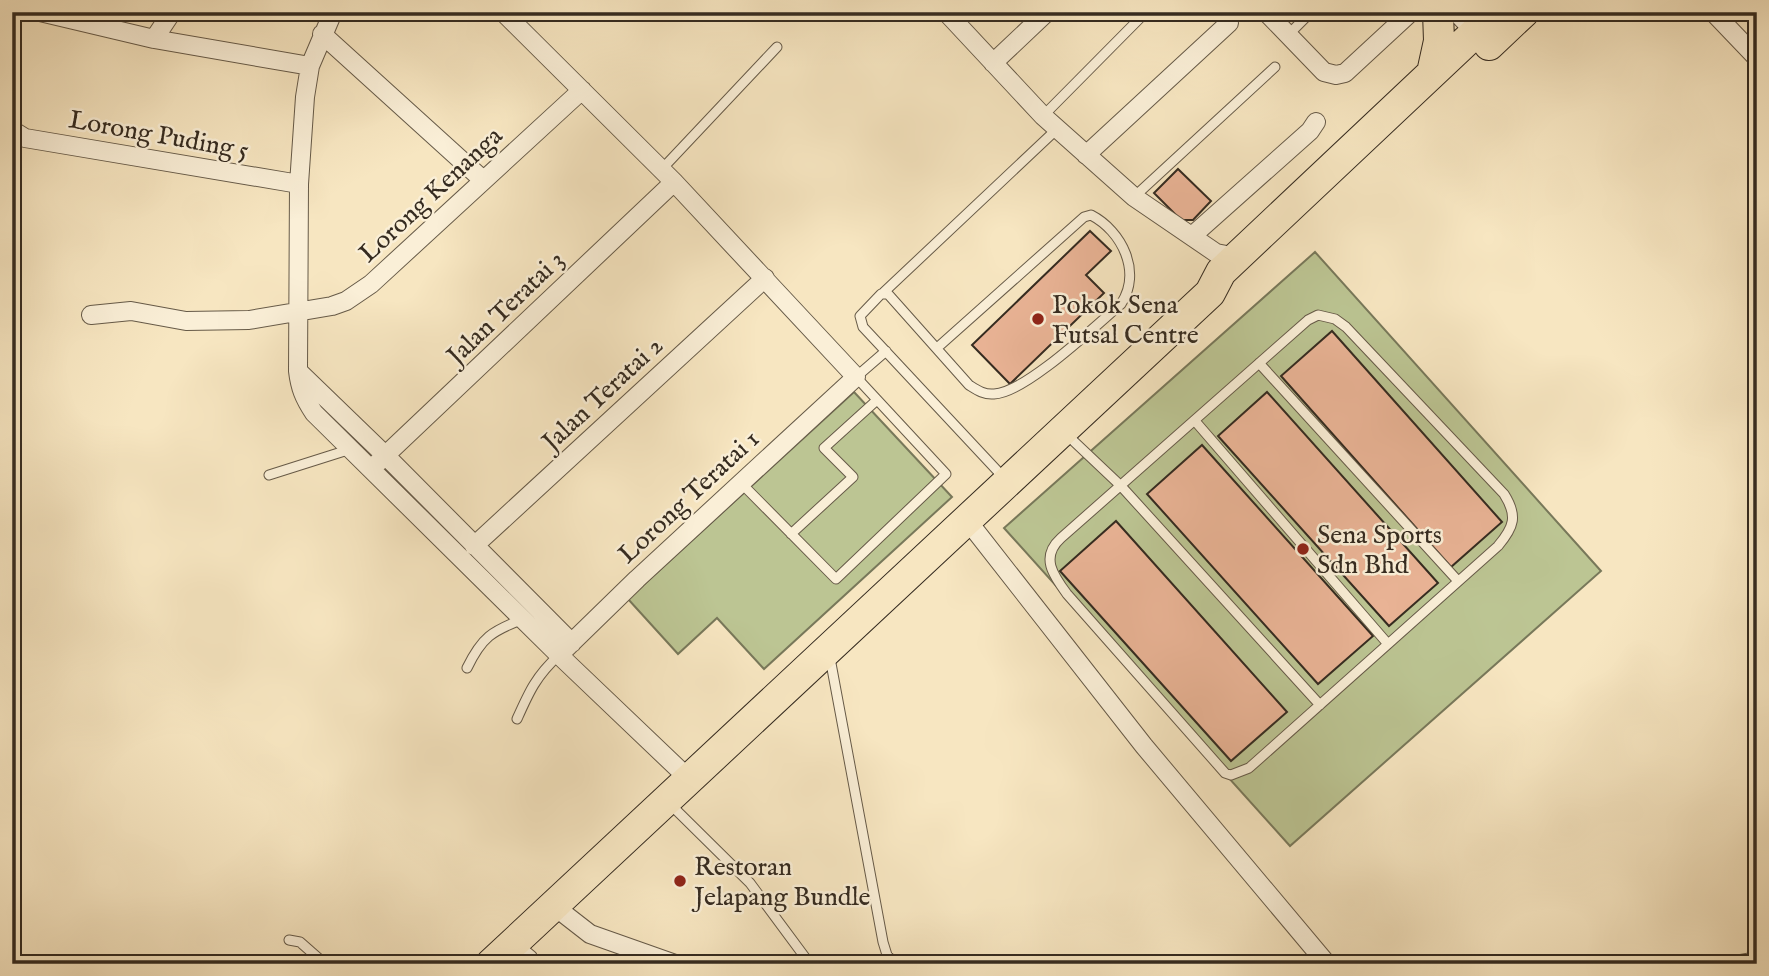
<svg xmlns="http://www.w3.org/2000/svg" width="1769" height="976" font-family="'IM FELL English',serif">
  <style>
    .green { fill: #bcc593; stroke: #78785a; stroke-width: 2 }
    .building { fill: #e9b395; stroke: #352b20; stroke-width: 2 }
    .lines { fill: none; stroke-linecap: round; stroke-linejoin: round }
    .service-casing { stroke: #665a48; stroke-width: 11 }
    .minor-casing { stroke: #665a48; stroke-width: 20 }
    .trunk-casing { stroke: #352b20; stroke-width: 32 }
    .service { stroke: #faefd7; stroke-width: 9 }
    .minor { stroke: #faefd7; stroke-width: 18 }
    .trunk { stroke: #f7e6c1; stroke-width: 30 }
    .poi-dot { fill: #8f2418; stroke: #faefd7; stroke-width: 2.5 }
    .labels { text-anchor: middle; stroke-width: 5; stroke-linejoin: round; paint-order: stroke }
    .street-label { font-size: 26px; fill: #352b20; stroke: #faefd7 }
    .poi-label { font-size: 26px; fill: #352b20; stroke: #faefd7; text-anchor: start }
  </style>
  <rect width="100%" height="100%" fill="#f7e6c1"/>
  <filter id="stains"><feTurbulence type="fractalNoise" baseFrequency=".00286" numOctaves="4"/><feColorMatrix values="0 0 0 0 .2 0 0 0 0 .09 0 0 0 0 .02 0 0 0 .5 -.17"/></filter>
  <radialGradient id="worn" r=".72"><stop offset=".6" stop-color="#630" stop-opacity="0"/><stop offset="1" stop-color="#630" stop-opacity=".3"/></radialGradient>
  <path class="green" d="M1315 252 1601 571 1290 846 1004 528Z
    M854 392 952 497 764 669 717 618 678 654 628 599Z"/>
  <path class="building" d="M1178 169 1211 201 1193 220H1181L1154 193Z
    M1090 231 1111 251 1086 275 1104 293 1010 384 972 345Z
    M1332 331 1502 522 1451 567 1281 376Z
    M1267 392 1438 583 1389 626 1218 436Z
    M1202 445 1373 636 1318 684 1147 494Z
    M1116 521 1287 712 1231 761 1060 571Z"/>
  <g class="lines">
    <g class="service-casing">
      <path id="service" d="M1288 35 1311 12
        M1043 116 1146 12
        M662 169 777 47
        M1134 197 1275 67
        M883 293 1057 129
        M1318 315 1335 319 1346 327 1504 494C1518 516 1514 527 1498 546L1249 768 1231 775 1225 773 1067 594C1053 575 1040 557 1061 538L1308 320Z
        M937 348 1084 217 1091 215C1122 231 1142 272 1121 304 1095 326 1025 393 994 394 984 395 977 390 969 385L888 294H881L860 316 863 327 1005 479
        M1259 363 1458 581
        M1195 421 1388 644
        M1065 433 1121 486 1320 705
        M269 475 351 449
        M741 483 836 579 946 474 856 377 886 351
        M791 534 853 477 824 448 877 400
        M830 658 883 942 887 955 895 964
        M467 668C482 637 492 631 523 619
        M517 719C529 692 536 676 559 655
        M670 804 750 883 810 964
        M289 940 300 942 325 964
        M519 945 532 956 536 964
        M959 964H991"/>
    </g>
    <g class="minor-casing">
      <path id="minor" d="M40 12 154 39 310 66
        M333 12 310 66 305 97 299 184 298 371C300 388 304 398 314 413L559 655 689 779
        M503 12 674 182 856 377 637 579 559 655
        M946 12 1043 116 1134 197 1216 253 1237 257
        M1266 12 1324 72 1336 75 1345 73 1411 12
        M1456 12 1476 33
        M1713 12 1757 58
        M322 34 483 180
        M154 39 172 12
        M993 63 1047 12
        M12 130 25 138 299 184
        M1086 155 1229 23
        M1192 236 1310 131 1316 122
        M91 315 131 311 186 321 249 320 332 306 346 301 371 284 582 90
        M298 371 386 456 572 643
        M371 469 674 182
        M967 520 1144 746 1327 964
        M474 546 765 278
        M554 906 590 934 675 964
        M1740 964 1757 961"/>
    </g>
    <g class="trunk-casing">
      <path id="trunk" d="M1489 45 1524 12
        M1432 73 1439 41 1438 12
        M491 964 1210 293 1221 272 1497 12"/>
    </g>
    <use href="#service" class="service"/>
    <use href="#minor" class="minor"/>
    <use href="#trunk" class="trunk"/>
  </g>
  <g class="poi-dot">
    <circle cx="1038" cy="319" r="7"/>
    <circle cx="1303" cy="549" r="7"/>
    <circle cx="680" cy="881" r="7"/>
  </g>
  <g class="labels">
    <g class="street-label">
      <text transform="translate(159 134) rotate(10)" y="9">Lorong Puding 5</text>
      <text transform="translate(430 194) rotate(-43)" y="9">Lorong Kenanga</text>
      <text transform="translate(505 307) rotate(-44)" y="9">Jalan Teratai 3</text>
      <text transform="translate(602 393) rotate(-43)" y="9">Jalan Teratai 2</text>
      <text transform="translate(688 496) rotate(-43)" y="9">Lorong Teratai 1</text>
    </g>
    <g class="poi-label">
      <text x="1052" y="313">Pokok Sena<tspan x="1052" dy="30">Futsal Centre</tspan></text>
      <text x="1317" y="543">Sena Sports<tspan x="1317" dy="30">Sdn Bhd</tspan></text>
      <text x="694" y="875">Restoran<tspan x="694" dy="30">Jelapang Bundle</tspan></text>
    </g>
  </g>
  <rect width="1769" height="976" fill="none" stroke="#f7e6c1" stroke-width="42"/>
  <rect x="14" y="14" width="1741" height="948" fill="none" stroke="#352b20" stroke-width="3.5"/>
  <rect x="21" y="21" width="1727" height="934" fill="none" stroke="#352b20" stroke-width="2"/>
  <rect width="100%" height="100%" filter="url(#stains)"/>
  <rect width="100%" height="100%" fill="url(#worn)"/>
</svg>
